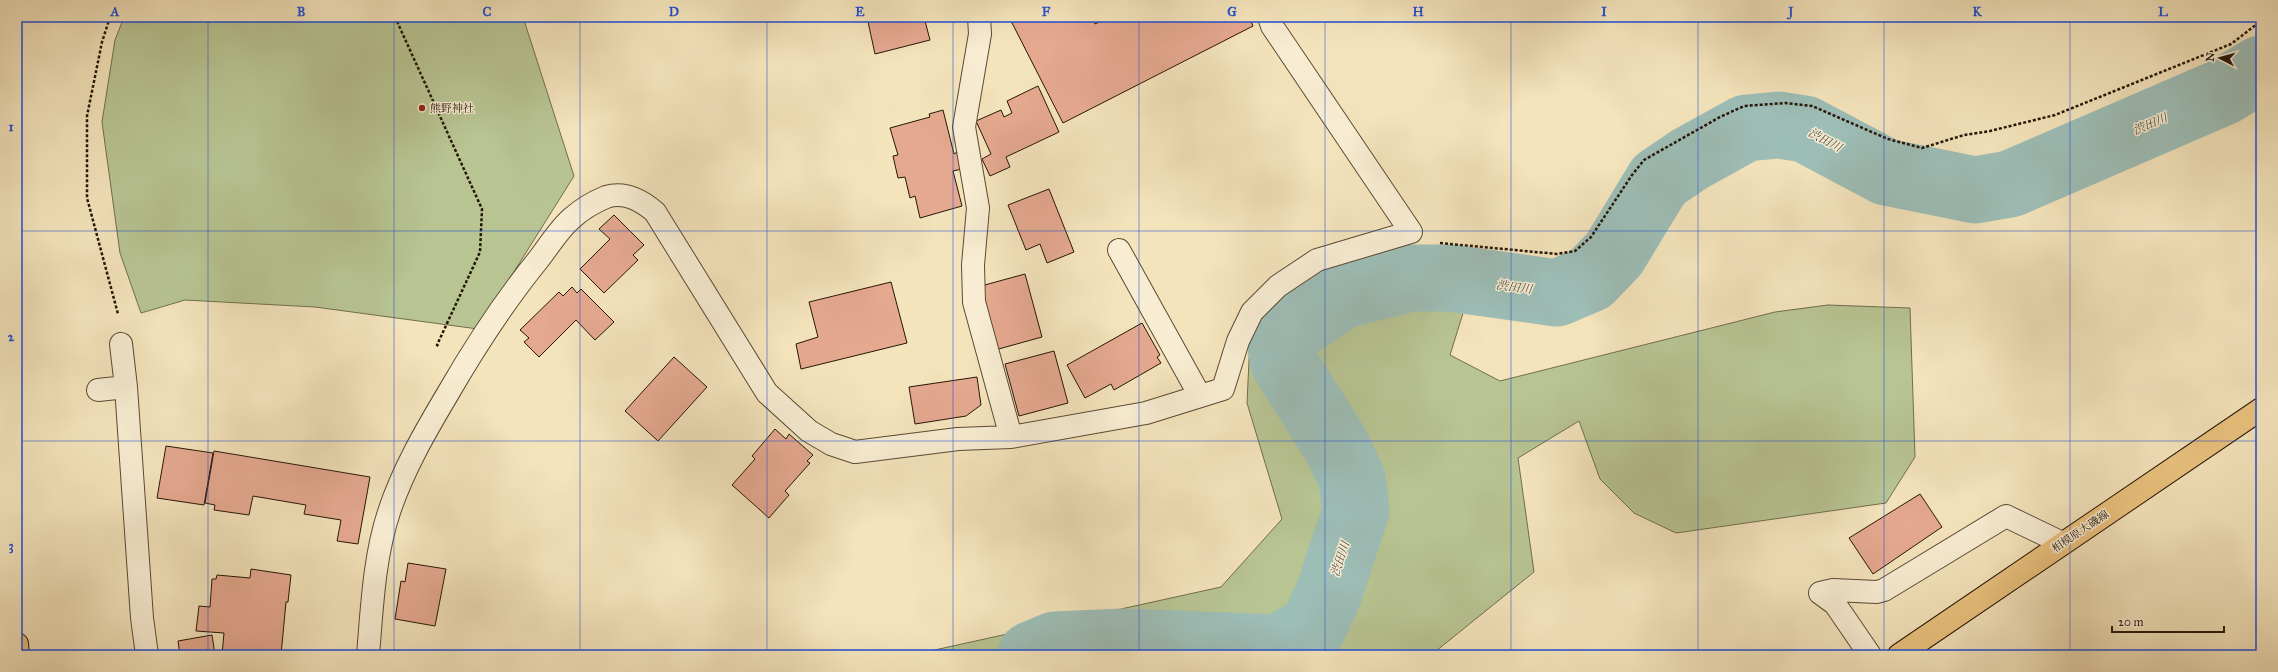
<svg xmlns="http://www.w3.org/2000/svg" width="2278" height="672" font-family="'IM FELL Great Primer','Noto Serif JP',serif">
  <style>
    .green { fill: #b8c593; stroke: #6f6e4d }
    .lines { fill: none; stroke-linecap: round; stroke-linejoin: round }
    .river { stroke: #9dbeb7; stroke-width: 67 }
    .building { fill: #e5a990; stroke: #261607 }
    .minor-casing { stroke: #5a4a34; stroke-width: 24 }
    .major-casing { stroke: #261607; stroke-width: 24 }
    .highway-casing { stroke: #261607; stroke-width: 24 }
    .path { stroke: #261607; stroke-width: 2.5; stroke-dasharray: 3 2; stroke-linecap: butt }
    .minor { stroke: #f8edd3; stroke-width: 22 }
    .major { stroke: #eac27e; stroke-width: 22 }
    .highway { stroke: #eac27e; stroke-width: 22 }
    .grid { fill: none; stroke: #1d4ed8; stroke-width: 1; stroke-opacity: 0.55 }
    .poi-dot { fill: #8f2418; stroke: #f8edd3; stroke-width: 1.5 }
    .labels { text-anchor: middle; stroke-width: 3; stroke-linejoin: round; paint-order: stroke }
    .poi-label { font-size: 11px; fill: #261607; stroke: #f8edd3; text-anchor: start }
    .street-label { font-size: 11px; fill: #261607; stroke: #f8edd3 }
    .water-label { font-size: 12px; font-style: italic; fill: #505145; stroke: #f8edd3 }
    .neatline { fill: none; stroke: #1d4ed8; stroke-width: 1.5 }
    .grid-label { font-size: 13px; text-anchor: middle; font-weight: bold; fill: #1d4ed8 }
  </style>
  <rect width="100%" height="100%" fill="#f4e4bc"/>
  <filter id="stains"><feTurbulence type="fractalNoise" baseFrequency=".005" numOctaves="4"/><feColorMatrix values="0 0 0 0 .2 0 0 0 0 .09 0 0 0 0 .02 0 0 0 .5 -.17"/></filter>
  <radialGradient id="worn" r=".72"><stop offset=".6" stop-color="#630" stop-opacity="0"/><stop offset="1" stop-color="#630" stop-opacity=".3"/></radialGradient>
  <path class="green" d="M124 17H523L574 176 478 329 315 307 185 300 141 313 120 253 102 122 115 40Z
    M1410 256 1464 310 1450 355 1500 381 1775 312 1828 305 1910 308 1915 457 1886 503 1676 533 1634 513 1600 479 1579 421 1518 458 1534 572 1431 655H912L1221 587 1282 519 1247 403 1250 340 1290 294 1358 264Z"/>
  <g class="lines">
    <path class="river" d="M1031 655 1055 645 1123 642 1279 648 1313 627 1329 593 1356 510 1352 479 1336 445 1284 363 1280 341 1296 326 1343 295 1412 278H1450L1557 293 1590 279 1614 254 1659 180 1690 159 1746 128 1779 125 1805 129 1886 172 1975 190 2010 184 2223 92 2261 69"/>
  </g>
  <path class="building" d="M867 17H924L930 40 875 54Z
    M1009 17H1091L1095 24 1110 17H1249L1253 26 1063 123Z
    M1038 86 1059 132 1006 157 1010 167 990 176 982 159 991 154 976 121 1001 110 1004 117 1012 113 1007 101Z
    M943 110 954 154 957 152 962 169 953 171 962 206 920 218 915 196 910 198 905 177 898 178 893 156 898 155 890 128 930 117 929 114Z
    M1049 189 1074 252 1047 263 1040 244 1026 250 1008 205Z
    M614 215 644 245 633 255 638 260 604 293 580 269 610 239 599 229Z
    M1025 274 1042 337 995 350 981 286Z
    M891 282 907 343 801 369 796 344 818 337 809 302Z
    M572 287 577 293 581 289 614 322 595 340 576 320 539 357 524 342 529 338 520 330 559 292 563 296Z
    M1142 323 1160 355 1157 357 1161 363 1114 390 1111 384 1085 398 1067 365Z
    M1054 351 1068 403 1019 416 1005 364Z
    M674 357 707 387 658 441 625 411Z
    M977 377 981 405 966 416 915 424 909 387Z
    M775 429 786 439 789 434 813 455 807 461 810 463 785 491 789 495 769 518 732 485 755 459 752 456Z
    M166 446 213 453 204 505 157 498Z
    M214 451 370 477 358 544 337 541 341 520 304 514 306 505 253 496 249 515 214 510 215 505 205 503Z
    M1920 494 1942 527 1873 574 1849 538Z
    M408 563 446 569 435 626 395 619 401 581 405 582Z
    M251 569 291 575 288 602H286L281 655H222L224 633 196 631 199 606 210 607 212 579H216L217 575 250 578Z
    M212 635 215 655H180L178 641Z
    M404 652 427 655H404Z"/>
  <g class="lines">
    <g class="minor-casing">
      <path id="minor" d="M979 17 980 34 964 127 978 208 973 265 974 302 1011 437
        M1119 250 1200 396
        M121 344 126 387 142 618 147 655
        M98 390 126 387
        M1820 593 1833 590 1877 592 1884 590 2006 516 2062 543
        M1820 593 1835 604 1870 655
        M368 655C372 608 374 557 389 512 403 470 425 432 447 395 474 348 504 302 538 260 549 246 559 229 572 218 582 209 594 202 606 197 625 191 641 200 655 212L767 393 809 431 831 444 855 452 958 439 1011 437 1146 413 1223 389 1238 341 1252 312 1278 286 1317 260 1411 232 1272 26 1269 17"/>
    </g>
    <g class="major-casing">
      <path id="major" d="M1899 655 2261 409"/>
    </g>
    <g class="highway-casing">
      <path id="highway" d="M17 644 18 655"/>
    </g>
    <path class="path" d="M110 17 102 42 87 116V198L118 314
      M395 17 482 209 480 252 437 345 440 347
      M1440 243 1557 254 1575 251 1591 237 1632 175 1644 160 1720 117 1744 106 1785 103 1812 106 1888 139 1922 148 1964 135 1990 131 2055 115 2231 44 2261 21"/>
    <use href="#minor" class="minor"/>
    <use href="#major" class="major"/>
    <use href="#highway" class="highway"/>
  </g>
  <path class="grid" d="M208 17V655M394 17V655M580 17V655M767 17V655M953 17V655M1139 17V655M1325 17V655M1511 17V655M1698 17V655M1884 17V655M2070 17V655M17 231H2261M17 441H2261"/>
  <circle class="poi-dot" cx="422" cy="108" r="4"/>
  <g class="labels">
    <g class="poi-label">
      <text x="430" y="112">熊野神社</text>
    </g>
    <g class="street-label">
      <text transform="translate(2080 531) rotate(-34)" y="4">相模原大磯線</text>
    </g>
    <g class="water-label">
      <text transform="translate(2150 124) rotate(-23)" y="4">渋田川</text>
      <text transform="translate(1825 140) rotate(28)" y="4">渋田川</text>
      <text transform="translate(1514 287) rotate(8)" y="4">渋田川</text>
      <text transform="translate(1340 559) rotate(-72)" y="4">渋田川</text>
    </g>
  </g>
  <rect width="2278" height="672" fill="none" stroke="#f4e4bc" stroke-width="44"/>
  <g transform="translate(2220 58) rotate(276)" stroke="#f8edd3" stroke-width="3" paint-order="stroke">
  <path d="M0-3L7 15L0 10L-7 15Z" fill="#261607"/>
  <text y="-6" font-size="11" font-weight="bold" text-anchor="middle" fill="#261607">N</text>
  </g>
  <path d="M2112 626v6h112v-6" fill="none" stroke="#261607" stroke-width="2"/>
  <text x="2118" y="626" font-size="12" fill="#261607" stroke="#f8edd3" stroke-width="3" paint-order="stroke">20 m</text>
  <rect x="22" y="22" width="2234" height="628" class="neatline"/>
  <g class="grid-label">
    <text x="115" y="16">A</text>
    <text x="301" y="16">B</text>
    <text x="487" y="16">C</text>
    <text x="674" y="16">D</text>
    <text x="860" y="16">E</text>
    <text x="1046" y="16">F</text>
    <text x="1232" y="16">G</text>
    <text x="1418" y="16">H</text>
    <text x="1604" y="16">I</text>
    <text x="1791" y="16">J</text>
    <text x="1977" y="16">K</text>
    <text x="2163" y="16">L</text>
    <text x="11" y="131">1</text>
    <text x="11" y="341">2</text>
    <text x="11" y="550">3</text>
  </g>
  <rect width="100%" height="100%" filter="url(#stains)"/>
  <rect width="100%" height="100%" fill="url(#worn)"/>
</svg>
